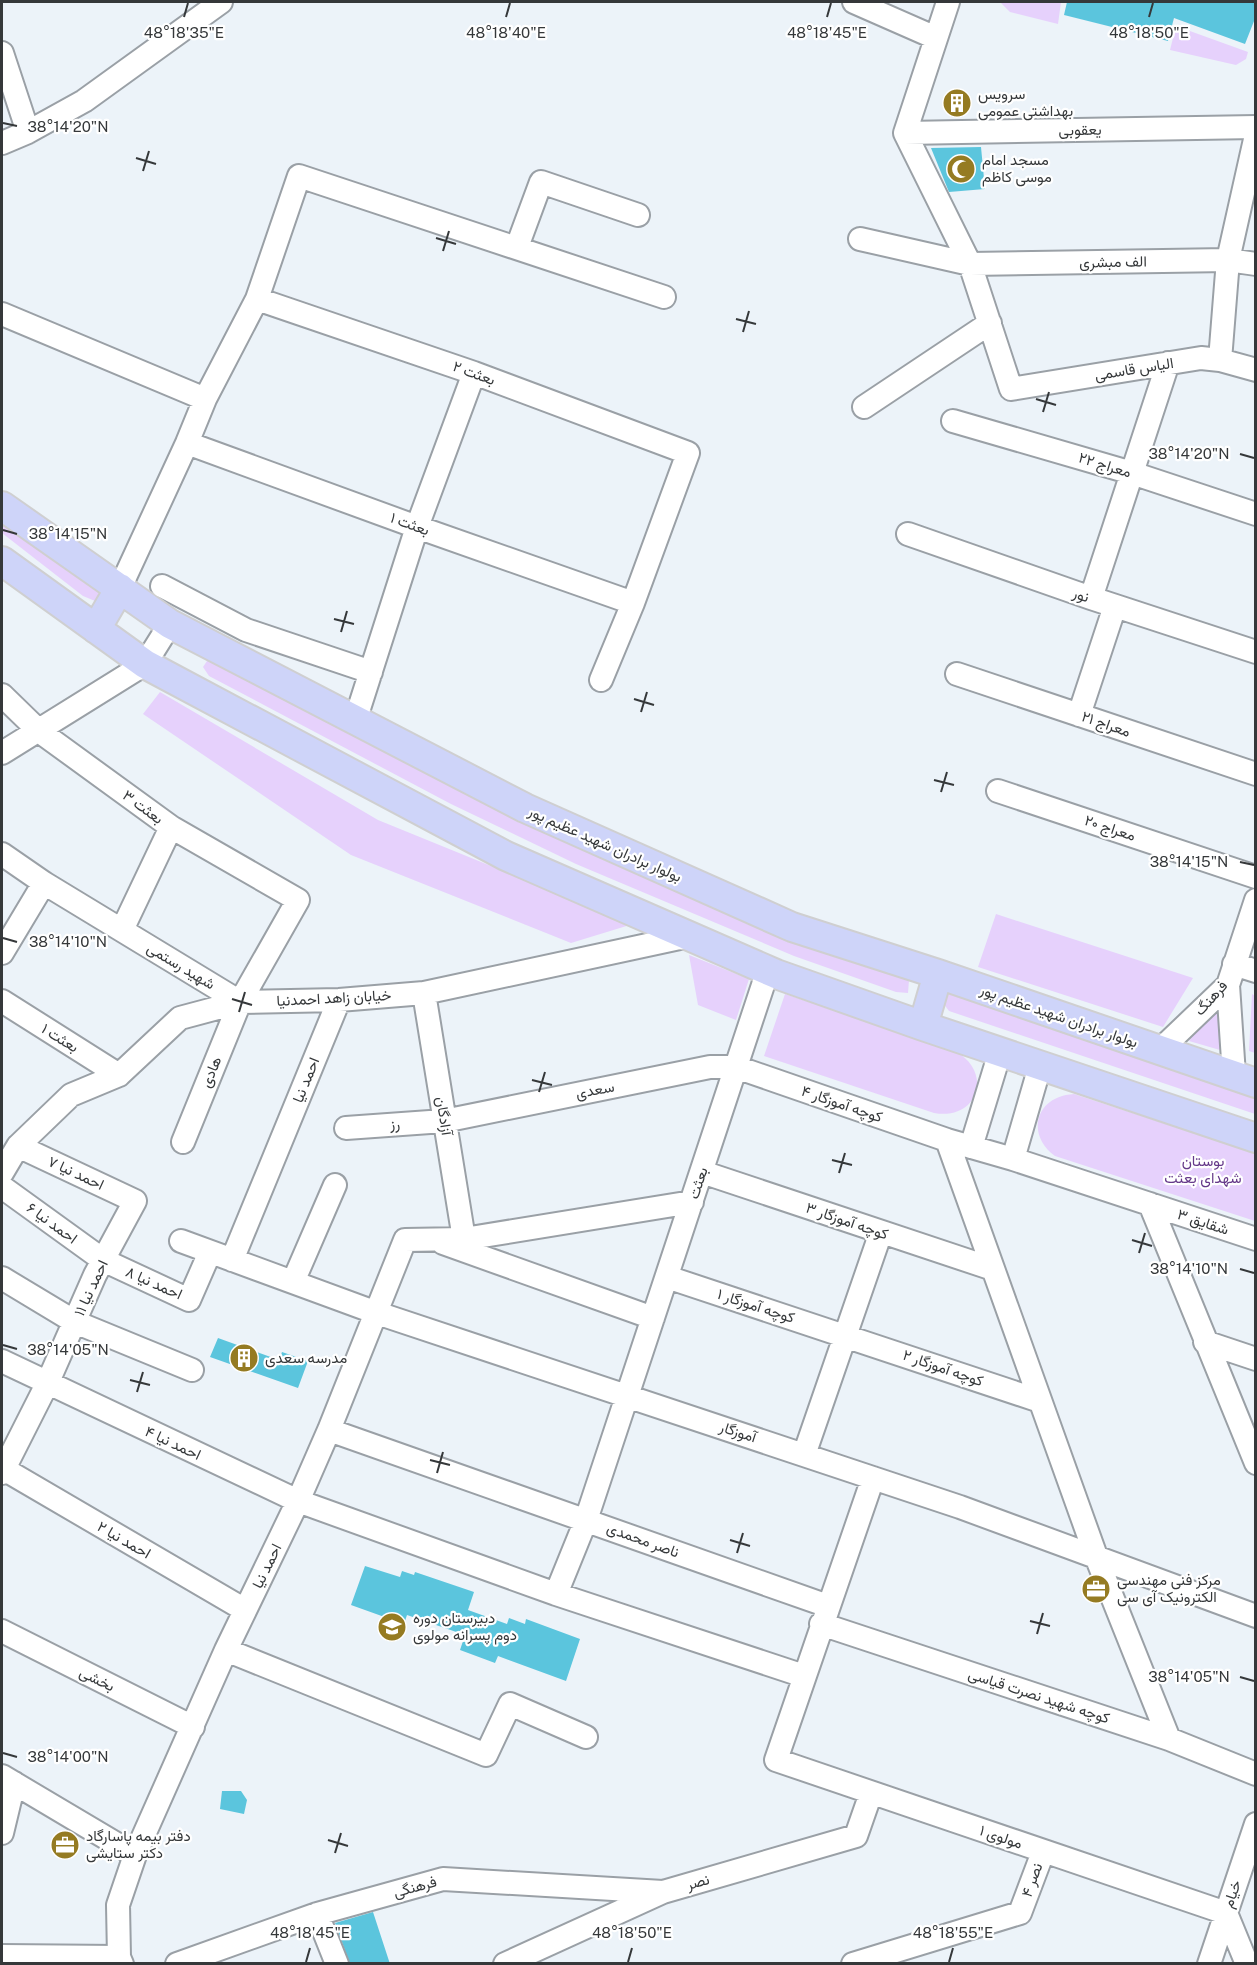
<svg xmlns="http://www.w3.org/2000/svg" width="1257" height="1965" font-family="'Public Sans',Vazirmatn,sans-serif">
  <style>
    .green { fill: #e6d1fc }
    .building { fill: #5bc5dd }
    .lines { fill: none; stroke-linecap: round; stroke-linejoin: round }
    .minor-casing { stroke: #9aa0a6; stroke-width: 26 }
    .major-casing { stroke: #cfcfd0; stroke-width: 32 }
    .minor { stroke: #fff; stroke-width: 22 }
    .major { stroke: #ced4f9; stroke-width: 28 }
    .ticks { fill: none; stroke: #35383a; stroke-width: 2 }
    .labels { text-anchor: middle; stroke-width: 4.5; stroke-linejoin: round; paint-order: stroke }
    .poi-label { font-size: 15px; fill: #35383a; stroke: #fff; text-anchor: start }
    .street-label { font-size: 15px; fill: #35383a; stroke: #fff }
    .park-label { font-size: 15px; fill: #653989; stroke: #fff }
    .ticks-label { font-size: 15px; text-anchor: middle; fill: #35383a; stroke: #fff; stroke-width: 4.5; stroke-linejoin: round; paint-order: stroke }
  </style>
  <rect width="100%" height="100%" fill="#ecf3f9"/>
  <path class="green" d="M1000 2H1061L1058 24 1010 12Z
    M1176 26 1248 52 1246 59 1236 65 1170 50Z
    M2 515 94 580 100 593 95 601 83 596 2 533Z
    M209 658 747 918 909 980 908 993 896 992 794 956 576 864 451 804 209 676 203 667Z
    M160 692 378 820 633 924 571 943 351 855 143 714Z
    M996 914 1193 978 1163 1027 978 967Z
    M689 955 749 979 736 1020 698 1005Z
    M785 994 955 1051C994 1072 978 1121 934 1113L764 1056Z
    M949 994 1255 1096V1114L949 1011 943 1003Z
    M1252 994 1255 996V1053L1249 1051Z
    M1221 999 1220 1050 1189 1041Z
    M1074 1094 1255 1153V1221L1055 1156C1025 1134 1036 1096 1074 1094Z"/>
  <path class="building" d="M1067 2H1256V16L1245 44 1174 18 1168 41 1064 15Z
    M946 93 970 96 967 113 944 110Z
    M981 147 985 189 949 192 931 148Z
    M218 1338 279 1360 282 1352 308 1361 298 1388 210 1357Z
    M365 1566 400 1577 402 1571 414 1575 415 1572 474 1592 468 1610 507 1624 509 1618 525 1624 526 1619 580 1639 566 1681 498 1656 495 1663 460 1650 465 1635 407 1615 404 1624 351 1605Z
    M222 1791H241L247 1800 244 1814 220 1809Z
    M373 1912 390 1964H350L335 1923Z"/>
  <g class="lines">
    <g class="minor-casing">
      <path id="minor" d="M854 2 936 38
        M948 2 905 133 970 264 1011 389 1201 358 1220 360 1256 370
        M2 53 28 132
        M905 133 1256 127
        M2 143 28 132 84 101 221 2
        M860 239 970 264 1228 260 1256 264
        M517 247 541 182 638 215
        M257 299 474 373 688 453 633 603 601 680
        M2 314 205 399
        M1220 360 1228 260 1256 135
        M864 407 990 323
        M953 421 1132 473 1256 514
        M187 443 417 527 633 603
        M908 534 1091 598 1256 652
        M162 586 246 630 371 672
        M120 588 187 443 205 399 257 299 299 176 664 297
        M1091 598 1168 363
        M957 674 1256 774
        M2 695 39 731 171 827 298 900 240 1002 183 1142
        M1079 715 1115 606
        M355 721 417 527 474 373
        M2 753 145 664 170 624
        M998 791 1256 877
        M2 854 44 883 240 1002
        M122 930 171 827
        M2 953 44 883
        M1234 964 1256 971
        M1228 985 1234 1075
        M424 993 464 1239
        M2 1001 119 1075
        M1160 1050 1228 985 1256 900
        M346 1128 444 1121 710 1067H736L947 1140 1013 1159 1256 1239
        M947 1140 1097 1559 1169 1739
        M971 1147 1000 1052
        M1013 1159 1040 1066
        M702 1172 993 1269
        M2 1173 18 1146 71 1095 119 1075 180 1018 240 1002 339 1000 424 993 689 936
        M2 1187 103 1260 189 1300 210 1252
        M1150 1204 1256 1463
        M181 1241 377 1313 960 1507 1256 1616
        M443 1243 653 1318
        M232 1260 339 1000
        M667 1277 1040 1401
        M2 1278 75 1322 192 1370
        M293 1282 335 1185
        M1205 1342 1256 1359
        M2 1361 298 1501 556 1594 804 1676
        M329 1430 828 1606
        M804 1455 881 1232
        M2 1468 245 1610
        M2 1473 47 1384 95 1275 135 1201 18 1146
        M873 1478 776 1760 1226 1913 1247 1964
        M556 1594 586 1520 768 970
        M821 1624 1169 1739 1256 1774
        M2 1631 193 1727
        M226 1650 486 1755 510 1704 586 1737
        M2 1776 135 1855
        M2 1833 14 1783
        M317 1914 337 1964
        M2 1956 119 1957
        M122 1964 119 1957 118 1905 135 1855 226 1650 298 1501 329 1430 405 1240 464 1239 692 1202
        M177 1964 317 1914 443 1879 663 1892
        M505 1964 663 1892 856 1836 871 1793
        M853 1964 1020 1913 1043 1852
        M1209 1964 1256 1824"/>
    </g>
    <g class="major-casing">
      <path id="major" d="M2 506 170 624 525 808 792 927 938 974 1256 1083
        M2 561 145 664 506 856 776 974 923 1026 1256 1138
        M96 629 120 588
        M923 1026 938 974"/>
    </g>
    <use href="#minor" class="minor"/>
    <use href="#major" class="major"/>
  </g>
  <path class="ticks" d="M184 17 188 3M506 17 510 3M827 17 831 3M1149 17 1153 3M3 123 17 126M136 158 156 164M143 171 149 151M436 238 456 244M443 251 449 231M736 319 756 324M743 332 749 311M1036 399 1056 405M1043 412 1049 392M1240 454 1254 458M3 530 17 534M334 619 354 624M341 632 347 611M634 699 654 705M641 712 647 692M934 780 954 785M941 792 947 772M1240 862 1254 865M3 938 17 942M232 999 252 1005M239 1012 245 992M532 1080 552 1085M539 1092 545 1072M832 1160 852 1165M839 1173 845 1153M1132 1240 1152 1246M1139 1253 1145 1233M1240 1269 1254 1273M3 1345 17 1349M130 1380 150 1385M137 1392 143 1372M430 1460 450 1465M437 1473 443 1452M730 1540 750 1546M737 1553 743 1533M1030 1621 1050 1626M1037 1634 1043 1613M1240 1677 1254 1681M3 1753 17 1757M328 1840 348 1846M335 1853 341 1833M306 1962 310 1948M628 1962 632 1948M949 1962 953 1948"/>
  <defs>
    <g id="building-disc" transform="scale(1.5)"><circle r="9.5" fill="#957b22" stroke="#fff"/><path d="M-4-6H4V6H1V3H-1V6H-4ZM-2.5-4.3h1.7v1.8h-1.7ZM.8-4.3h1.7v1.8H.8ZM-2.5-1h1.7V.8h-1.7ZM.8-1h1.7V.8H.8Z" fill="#fff"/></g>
    <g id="mosque-disc" transform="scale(1.5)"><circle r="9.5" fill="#957b22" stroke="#fff"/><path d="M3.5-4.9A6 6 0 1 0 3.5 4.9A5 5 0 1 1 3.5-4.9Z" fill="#fff"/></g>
    <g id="office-disc" transform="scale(1.5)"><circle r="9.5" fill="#957b22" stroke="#fff"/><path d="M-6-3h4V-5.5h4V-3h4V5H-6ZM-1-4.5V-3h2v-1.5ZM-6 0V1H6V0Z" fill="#fff"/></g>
    <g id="school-disc" transform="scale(1.5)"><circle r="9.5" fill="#957b22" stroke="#fff"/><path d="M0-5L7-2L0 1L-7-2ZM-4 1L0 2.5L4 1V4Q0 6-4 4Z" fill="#fff"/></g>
  </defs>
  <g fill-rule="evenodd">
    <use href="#building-disc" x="957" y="103"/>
    <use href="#mosque-disc" x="961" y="169"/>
    <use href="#building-disc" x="244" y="1358"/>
    <use href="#office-disc" x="1096" y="1589"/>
    <use href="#school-disc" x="392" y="1627"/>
    <use href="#office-disc" x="65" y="1845"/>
  </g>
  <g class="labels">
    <g class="poi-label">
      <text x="978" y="99">سرویس<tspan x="978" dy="17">بهداشتی عمومی</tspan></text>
      <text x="982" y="165">مسجد امام<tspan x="982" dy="17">موسی کاظم</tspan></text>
      <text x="265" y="1363">مدرسه سعدی</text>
      <text x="1117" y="1585">مرکز فنی مهندسی<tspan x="1117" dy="17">الکترونیک آی سی</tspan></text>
      <text x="413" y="1623">دبیرستان دوره<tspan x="413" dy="17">دوم پسرانه مولوی</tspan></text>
      <text x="86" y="1841">دفتر بیمه پاسارگاد<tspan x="86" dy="17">دکتر ستایشی</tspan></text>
    </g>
    <g class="street-label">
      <text transform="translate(1080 130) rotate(-1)" y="5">یعقوبی</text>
      <text transform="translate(1113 262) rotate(-1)" y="5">الف مبشری</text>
      <text transform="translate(1134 369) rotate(-9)" y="5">الیاس قاسمی</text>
      <text transform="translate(474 373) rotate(20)" y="5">بعثت ۲</text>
      <text transform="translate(1105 465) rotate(17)" y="5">معراج ۲۲</text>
      <text transform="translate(410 524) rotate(20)" y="5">بعثت ۱</text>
      <text transform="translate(1081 595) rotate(19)" y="5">نور</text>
      <text transform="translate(1106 724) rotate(19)" y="5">معراج ۲۱</text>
      <text transform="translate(143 807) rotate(36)" y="5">بعثت ۳</text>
      <text transform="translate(1110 828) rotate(18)" y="5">معراج ۲۰</text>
      <text transform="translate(605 844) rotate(24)" y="5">بولوار برادران شهید عظیم‌ پور</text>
      <text transform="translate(181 966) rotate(31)" y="5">شهید رستمی</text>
      <text transform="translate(334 998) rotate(-3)" y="5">خیابان زاهد احمدنیا</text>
      <text transform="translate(1211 998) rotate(-48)" y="5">فرهنگ</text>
      <text transform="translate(1059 1016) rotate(19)" y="5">بولوار برادران شهید عظیم‌ پور</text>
      <text transform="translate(60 1038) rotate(32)" y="5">بعثت ۱</text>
      <text transform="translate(211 1072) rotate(-68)" y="5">هادی</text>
      <text transform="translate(306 1080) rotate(-68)" y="5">احمد نیا</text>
      <text transform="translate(595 1090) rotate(-11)" y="5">سعدی</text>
      <text transform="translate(842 1104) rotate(19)" y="5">کوچه آموزگار ۴</text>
      <text transform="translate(444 1116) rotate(81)" y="5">آزادگان</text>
      <text transform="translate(395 1124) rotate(-4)" y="5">رز</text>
      <text transform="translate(76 1173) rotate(25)" y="5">احمد نیا ۷</text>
      <text transform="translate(698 1183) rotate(-72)" y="5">بعثت</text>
      <text transform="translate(847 1221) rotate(19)" y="5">کوچه آموزگار ۳</text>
      <text transform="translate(1203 1222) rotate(18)" y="5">شقایق ۳</text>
      <text transform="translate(52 1223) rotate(36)" y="5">احمد نیا ۶</text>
      <text transform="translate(154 1283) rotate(24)" y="5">احمد نیا ۸</text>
      <text transform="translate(91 1288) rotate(-65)" y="5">احمد نیا ۱۱</text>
      <text transform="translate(756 1306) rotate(18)" y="5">کوچه آموزگار ۱</text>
      <text transform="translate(943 1368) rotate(19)" y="5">کوچه آموزگار ۲</text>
      <text transform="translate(738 1432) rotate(18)" y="5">آموزگار</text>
      <text transform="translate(173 1443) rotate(25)" y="5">احمد نیا ۴</text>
      <text transform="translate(124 1540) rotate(30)" y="5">احمد نیا ۲</text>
      <text transform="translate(643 1540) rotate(20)" y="5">ناصر محمدی</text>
      <text transform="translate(267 1566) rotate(-64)" y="5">احمد نیا</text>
      <text transform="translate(97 1679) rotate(26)" y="5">بخشی</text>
      <text transform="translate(1039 1696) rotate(18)" y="5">کوچه شهید نصرت قیاسی</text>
      <text transform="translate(1001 1837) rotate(19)" y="5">مولوی ۱</text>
      <text transform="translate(1032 1880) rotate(-70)" y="5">نصر ۴</text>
      <text transform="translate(698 1882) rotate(-16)" y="5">نصر</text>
      <text transform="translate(415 1887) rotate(-15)" y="5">فرهنگی</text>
      <text transform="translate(1232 1894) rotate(-71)" y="5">خیام</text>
    </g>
    <g class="park-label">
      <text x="1203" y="1166">بوستان<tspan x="1203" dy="17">شهدای بعثت</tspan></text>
    </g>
  </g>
  <g class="ticks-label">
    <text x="184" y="38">48°18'35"E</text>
    <text x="506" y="38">48°18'40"E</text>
    <text x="827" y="38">48°18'45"E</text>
    <text x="1149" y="38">48°18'50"E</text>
    <text x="68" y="132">38°14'20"N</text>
    <text x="1189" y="459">38°14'20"N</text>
    <text x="68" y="539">38°14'15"N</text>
    <text x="1189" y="867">38°14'15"N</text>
    <text x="68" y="947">38°14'10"N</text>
    <text x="1189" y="1274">38°14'10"N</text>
    <text x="68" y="1355">38°14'05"N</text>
    <text x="1189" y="1682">38°14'05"N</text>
    <text x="68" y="1762">38°14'00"N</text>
    <text x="310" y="1938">48°18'45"E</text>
    <text x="632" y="1938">48°18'50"E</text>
    <text x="953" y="1938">48°18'55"E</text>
  </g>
  <rect width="1257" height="1965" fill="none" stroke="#35383a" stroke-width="6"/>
</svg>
